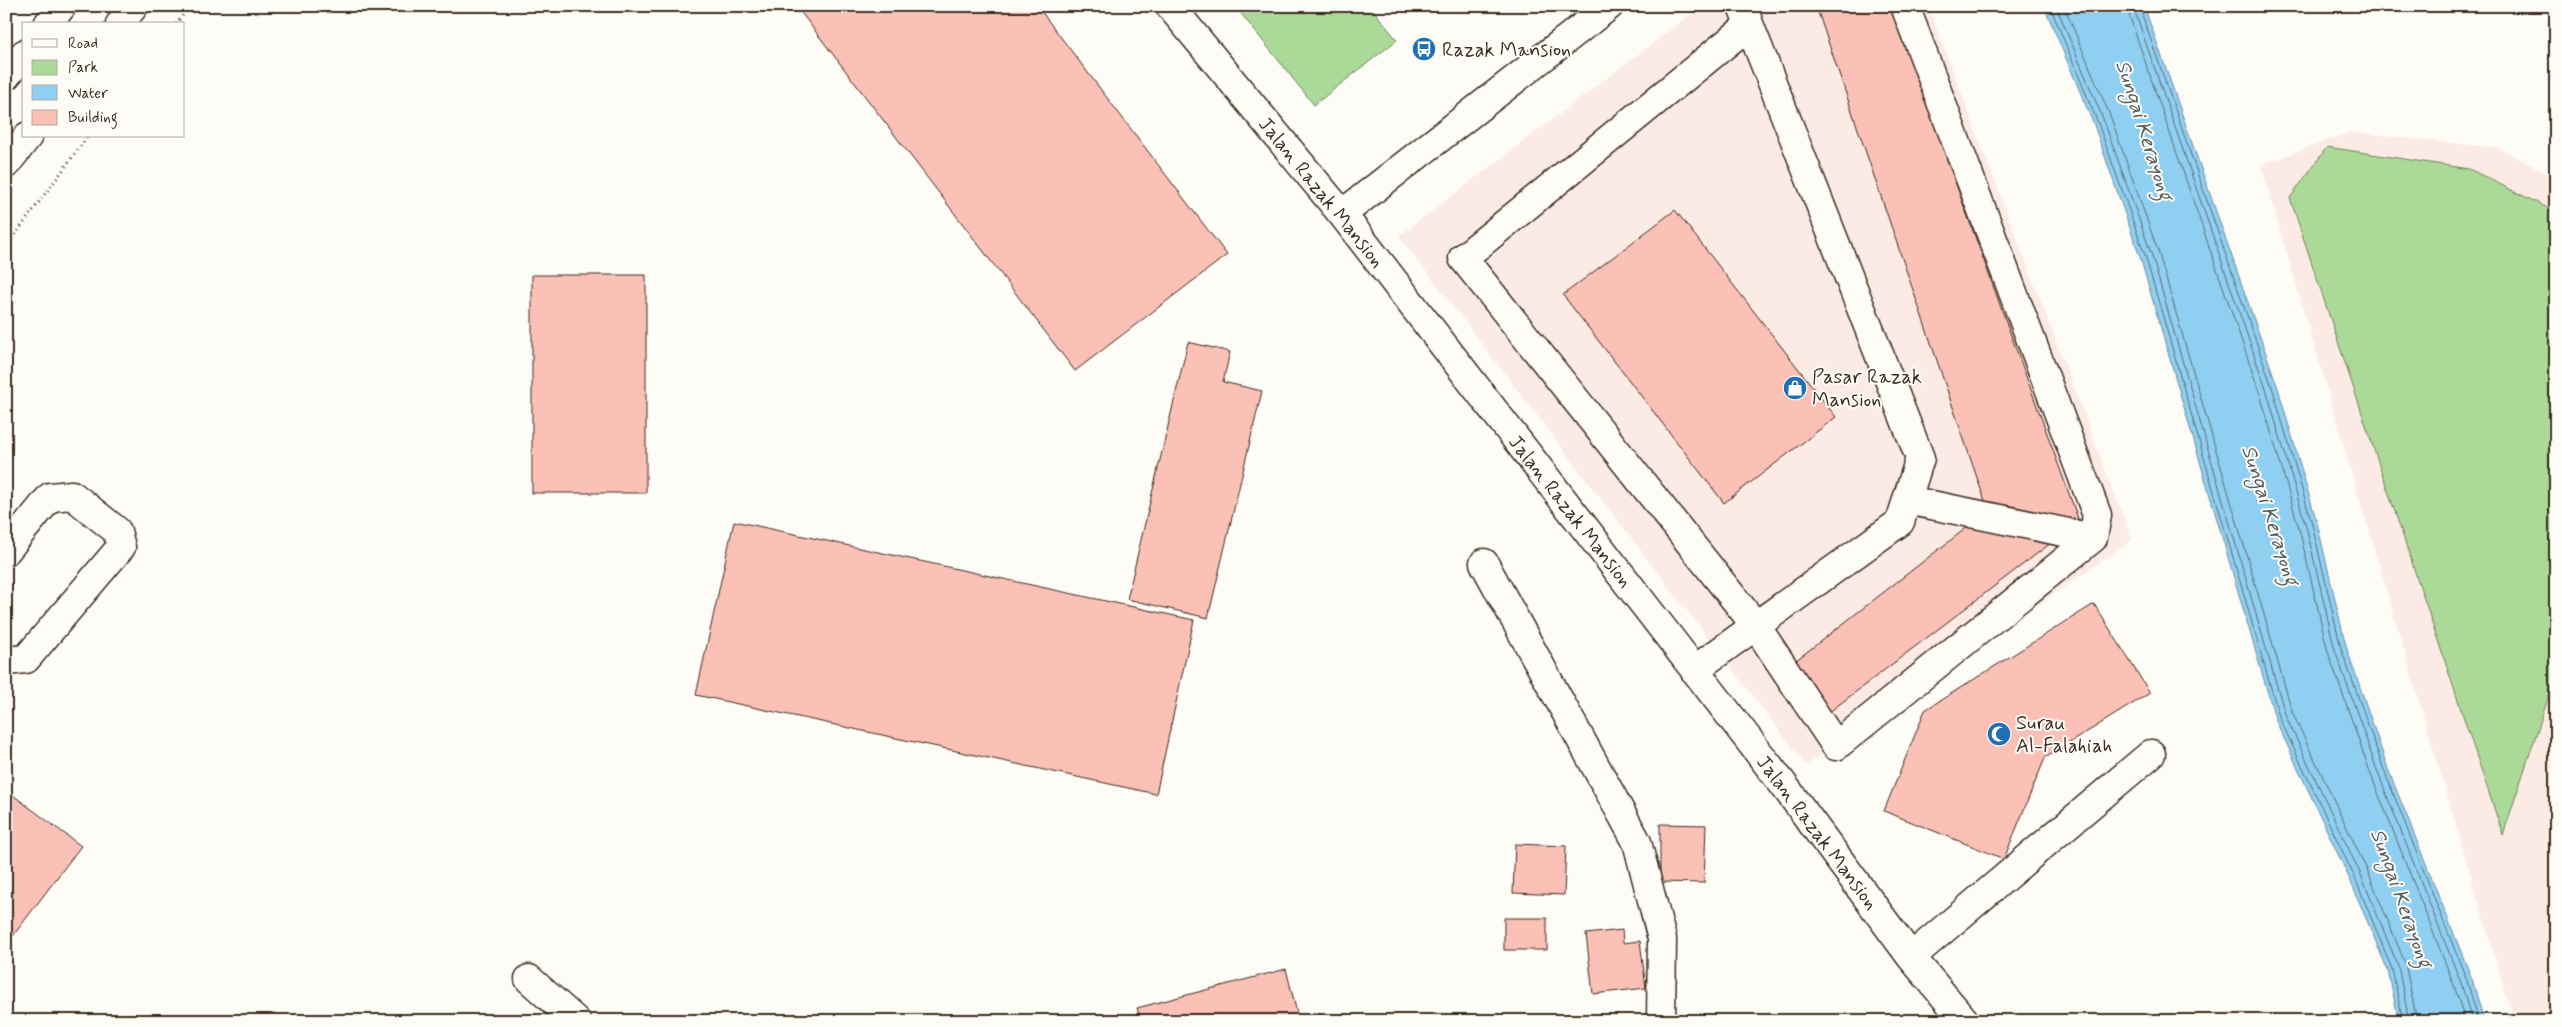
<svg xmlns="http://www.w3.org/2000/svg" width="2562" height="1027" font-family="Mynerve,sans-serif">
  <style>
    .built { fill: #fceae4 }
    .green { fill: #abd998; stroke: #73825b }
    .water { fill: #8fcff1; stroke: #6d8d9d }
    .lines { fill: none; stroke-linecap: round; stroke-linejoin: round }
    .shore { stroke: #5d6c72; stroke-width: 1 }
    .building { fill: #fbc0b6; stroke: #3b2a1e }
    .minor-casing { stroke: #3b2a1e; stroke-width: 31 }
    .highway-casing { stroke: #3b2a1e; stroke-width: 31 }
    .path { stroke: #3b2a1e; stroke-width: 3; stroke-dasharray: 1 4; stroke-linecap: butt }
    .minor { stroke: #fdfcf7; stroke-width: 28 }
    .highway { stroke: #fdfcf7; stroke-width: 28 }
    .labels { text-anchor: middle; stroke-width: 4; stroke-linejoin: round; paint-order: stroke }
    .poi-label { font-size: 20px; fill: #3b2a1e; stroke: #fdfcf7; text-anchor: start }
    .street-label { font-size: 20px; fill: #3b2a1e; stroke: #fdfcf7 }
    .water-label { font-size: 21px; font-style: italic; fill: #545c5d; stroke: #fdfcf7 }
  </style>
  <rect width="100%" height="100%" fill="#fdfcf7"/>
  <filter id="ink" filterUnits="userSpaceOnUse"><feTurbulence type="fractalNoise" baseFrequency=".02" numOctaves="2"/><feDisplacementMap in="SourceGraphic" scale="10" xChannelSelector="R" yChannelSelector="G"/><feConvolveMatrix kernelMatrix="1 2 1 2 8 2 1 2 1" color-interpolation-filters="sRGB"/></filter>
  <g filter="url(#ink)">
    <path class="built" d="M1702 6H1928L2132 540 1806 765 1399 236Z
      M2352 132 2499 148 2556 178V1017L2534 1021H2514L2261 165Z"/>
    <path class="green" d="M1235 6H1370L1397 40 1314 105Z
      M2327 147 2469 169 2556 212V674L2503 835 2290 198Z"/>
    <path class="water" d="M2044 6H2144L2278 388 2317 523 2346 646 2388 769 2472 979 2484 1021H2399L2388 971 2350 880 2276 721 2140 257 2094 125Z"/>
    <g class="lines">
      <path class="shore" d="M2050 6 2098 123 2145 255 2280 719 2355 878 2392 969 2403 1021
        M2056 6 2104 121 2151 253 2286 717 2361 875 2398 966 2409 1021
        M2064 6 2111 118 2158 251 2293 714 2368 872 2405 963 2417 1021
        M2126 6 2260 394 2299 528 2328 652 2371 775 2454 985 2465 1021
        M2133 6 2267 392 2306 526 2335 650 2378 773 2461 983 2472 1021
        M2139 6 2273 390 2312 524 2341 648 2384 770 2467 981 2479 1021"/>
    </g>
    <path class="building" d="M796 6H1037L1227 255 1075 371Z
      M1816 6H1891L2080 524 1987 507Z
      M1675 210 1836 417 1724 503 1563 295Z
      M532 275H646V493H532Z
      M1188 342 1230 352 1223 382 1262 391 1208 618 1127 599Z
      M734 521 1194 620 1156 794 696 695Z
      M1974 522 2051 543 1828 713 1790 665Z
      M2094 604 2150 693 2045 758 2004 859 1884 811 1925 710Z
      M6 790 81 846 6 945Z
      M1660 824 1706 825 1704 883 1660 882Z
      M1515 844 1566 846 1564 895 1513 893Z
      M1504 918H1547V950H1504Z
      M1622 930 1623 943 1640 941 1646 988 1593 994 1586 934Z
      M1286 969 1299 1021H1141L1137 1008Z"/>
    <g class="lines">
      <g class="minor-casing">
        <path id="minor" d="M1170 6 1342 214 1786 788 1911 957 1965 1021
          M1749 25 1463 258 1756 626 1836 746 2093 538 2097 515 1905 6
          M1342 214 1609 6
          M1907 500 2093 538
          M6 551 50 497 72 495 117 531 121 547 26 659 6 661
          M1484 563 1637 842 1662 939 1661 1021
          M1694 670 1900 522 1920 458 1742 6
          M1911 957 2151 754
          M529 979 576 1021"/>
      </g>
      <g class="highway-casing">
        <path id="highway" d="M48 24 62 6
          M120 24 134 6
          M6 76 24 54
          M6 164 28 136"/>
      </g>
      <path class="path" d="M176 24 190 6
        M6 247 88 136"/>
      <use href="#minor" class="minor"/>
      <use href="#highway" class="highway"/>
    </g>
  </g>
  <defs>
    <g id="bus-disc" transform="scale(1.25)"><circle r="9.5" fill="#1f6fb2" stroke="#fdfcf7"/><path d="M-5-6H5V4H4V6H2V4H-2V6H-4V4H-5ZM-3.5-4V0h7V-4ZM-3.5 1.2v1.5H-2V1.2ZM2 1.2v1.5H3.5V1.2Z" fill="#fff"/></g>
    <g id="shop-disc" transform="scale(1.25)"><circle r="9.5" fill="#1f6fb2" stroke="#fdfcf7"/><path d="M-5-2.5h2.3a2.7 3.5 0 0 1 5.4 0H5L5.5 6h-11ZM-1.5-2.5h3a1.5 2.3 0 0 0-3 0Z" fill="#fff"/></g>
    <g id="mosque-disc" transform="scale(1.25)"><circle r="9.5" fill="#1f6fb2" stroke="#fdfcf7"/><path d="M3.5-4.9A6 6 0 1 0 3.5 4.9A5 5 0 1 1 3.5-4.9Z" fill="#fff"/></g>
  </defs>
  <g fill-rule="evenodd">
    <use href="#bus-disc" x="1424" y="49"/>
    <use href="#shop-disc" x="1795" y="388"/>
    <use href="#mosque-disc" x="1999" y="734"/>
  </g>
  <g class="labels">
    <g class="poi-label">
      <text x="1442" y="56">Razak Mansion</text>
      <text x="1812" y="383">Pasar Razak<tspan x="1812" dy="23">Mansion</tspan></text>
      <text x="2016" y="729">Surau<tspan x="2016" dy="23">Al-Falahiah</tspan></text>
    </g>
    <g class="street-label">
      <text transform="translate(1322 192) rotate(51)" y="7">Jalan Razak Mansion</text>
      <text transform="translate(1571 511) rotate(52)" y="7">Jalan Razak Mansion</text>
      <text transform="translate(1818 832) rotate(53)" y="7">Jalan Razak Mansion</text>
    </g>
    <g class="water-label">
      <text transform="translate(2145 130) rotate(72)" y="7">Sungai Kerayong</text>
      <text transform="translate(2271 515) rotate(72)" y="7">Sungai Kerayong</text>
      <text transform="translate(2402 898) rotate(70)" y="7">Sungai Kerayong</text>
    </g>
  </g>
  <rect width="2562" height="1027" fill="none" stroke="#fdfcf7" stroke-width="25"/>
  <rect x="12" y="12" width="2537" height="1002" fill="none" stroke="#3b2a1e" stroke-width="2" filter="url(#ink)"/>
  <rect x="22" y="22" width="162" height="115" fill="#fdfcf7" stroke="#afa8a0"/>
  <rect x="32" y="39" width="25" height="8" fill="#fdfcf7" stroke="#afa8a0"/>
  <text x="68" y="48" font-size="15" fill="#3b2a1e">Road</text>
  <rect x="32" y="60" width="25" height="15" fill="#abd998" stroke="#afa8a0"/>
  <text x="68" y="72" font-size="15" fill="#3b2a1e">Park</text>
  <rect x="32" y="85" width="25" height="15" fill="#8fcff1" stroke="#afa8a0"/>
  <text x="68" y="98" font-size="15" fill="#3b2a1e">Water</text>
  <rect x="32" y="110" width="25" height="15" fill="#fbc0b6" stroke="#afa8a0"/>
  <text x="68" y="122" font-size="15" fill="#3b2a1e">Building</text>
</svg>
